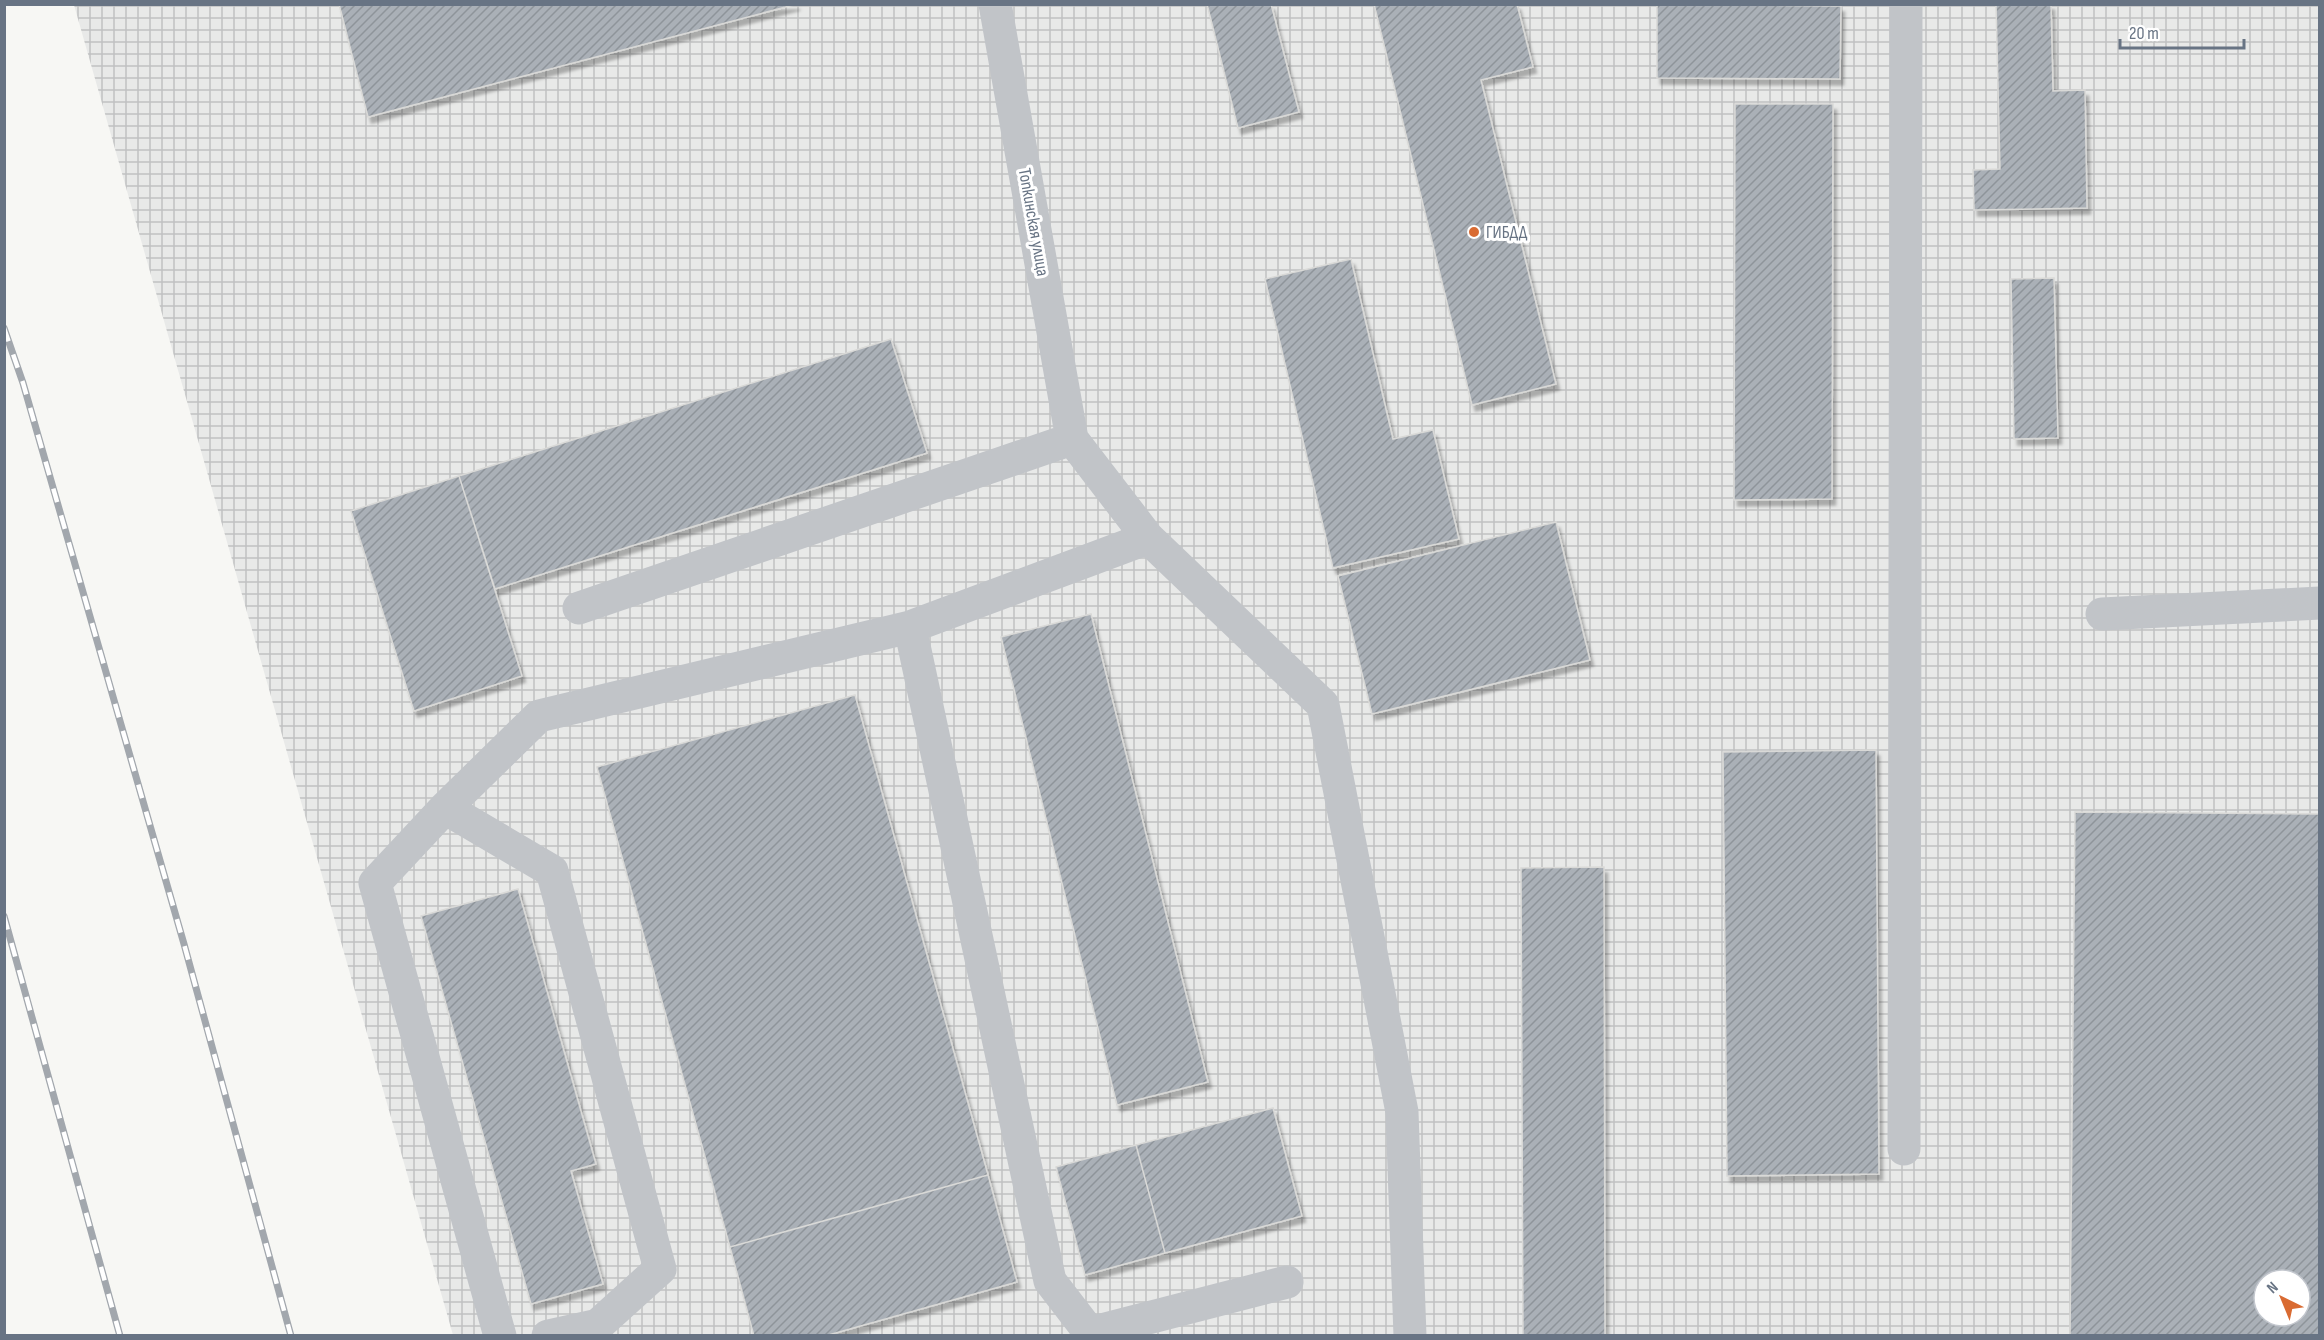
<svg xmlns="http://www.w3.org/2000/svg" width="2324" height="1340" font-family="'Sofia Sans Condensed',sans-serif">
  <style>
    .industrial { fill: url(#industrial-grid); fill-rule: evenodd }
    .building { fill: url(#building-hatch); stroke: #d9d9d7; stroke-width: 1.5; fill-rule: evenodd; filter: url(#shadow) }
    .lines { fill: none; stroke-linecap: round; stroke-linejoin: round }
    .minor { stroke: #c1c4c8; stroke-width: 33 }
    .rail-casing { stroke: #a2a7ad; stroke-width: 7 }
    .rail { stroke: #fff; stroke-width: 4.5; stroke-dasharray: 14; stroke-linecap: butt }
    .poi-dot { fill: #d96b32; stroke: #fff; stroke-width: 2 }
    .labels { text-anchor: middle; stroke-width: 6; stroke-linejoin: round; paint-order: stroke }
    .street-label { font-size: 18px; fill: #687484; stroke: #fff }
    .poi-label { font-size: 18px; fill: #687484; stroke: #fff; text-anchor: start }
  </style>
  <defs>
    <pattern id="industrial-grid" width="8" height="8" patternUnits="userSpaceOnUse" patternTransform="scale(1.5)"><rect width="8" height="8" fill="#e8e9e8"/><path d="M0 4h8M4 0v8" fill="none" stroke="#c0c1c2"/></pattern>
    <pattern id="building-hatch" width="6" height="6" patternUnits="userSpaceOnUse" patternTransform="scale(1.5)"><rect width="6" height="6" fill="#aab0b7"/><path d="M-1 1l2-2M0 6l6-6M5 7l2-2" fill="none" stroke="#8e949a"/></pattern>
    <filter id="shadow"><feDropShadow dx="3.5" dy="6" stdDeviation="1.5" flood-color="#0004"/></filter>
  </defs>
  <rect width="100%" height="100%" fill="#f7f7f4"/>
  <path class="industrial" d="M74 5H2319V1335H453ZM2264 1280H2300V1316H2264Z"/>
  <path class="building" d="M339 4H797L368 117Z
    M1207 4H1271L1299 112 1238 128Z
    M1374 4H1517L1533 67 1481 80 1556 384 1472 405Z
    M1657 4 1841 6 1840 79 1657 78Z
    M1996 4H2051L2053 91 2085 90 2087 208 1974 210 1973 170 2000 169Z
    M1735 104H1833L1832 499 1734 500Z
    M1351 259 1393 439 1433 430 1459 539 1333 568 1265 279Z
    M2054 278 2058 438 2014 439 2011 279Z
    M891 339 927 453 495 589 459 476Z
    M459 476 522 676 414 711 351 511Z
    M1556 522 1590 660 1372 714 1338 576Z
    M1091 614 1208 1082 1117 1105 1001 637Z
    M855 695 988 1175 730 1247 597 767Z
    M1876 750 1879 1174 1727 1176 1723 752Z
    M2075 812 2320 814V1336H2070ZM2264 1280H2300V1316H2264Z
    M1604 867 1605 1336H1523L1521 868Z
    M518 889 596 1164 571 1171 603 1284 531 1304 421 916Z
    M1273 1108 1302 1216 1165 1253 1136 1145Z
    M1136 1145 1165 1253 1085 1275 1056 1167Z
    M988 1175 1017 1282 825 1336H754L730 1247Z"/>
  <g class="lines">
    <path class="minor" d="M995 4 1072 439 1148 538 1323 705 1402 1112 1410 1336
      M579 608 1072 439
      M2102 614 2320 603
      M910 627 1050 1281 1090 1333 1287 1282
      M445 808 552 871 660 1269 598 1325 548 1336
      M1904 1149 1906 4
      M500 1336 375 883 445 808 539 716 910 627 1148 538"/>
    <g class="rail-casing">
      <path id="rail" d="M4 328 23 383 184 944 291 1336
        M4 916 120 1336"/>
    </g>
    <use href="#rail" class="rail"/>
  </g>
  <circle class="poi-dot" cx="1474" cy="232" r="6"/>
  <g class="labels">
    <g class="street-label">
      <text transform="translate(1034 222) rotate(80)" y="6">Топкинская улица</text>
    </g>
    <g class="poi-label">
      <text x="1486" y="238">ГИБДД</text>
    </g>
  </g>
  <rect width="2324" height="1340" fill="none" stroke="#687484" stroke-width="12"/>
  <g transform="translate(2282 1298) rotate(317)"><circle r="28" fill="#ffffff" stroke="#c3c7ce" stroke-width="1.5"/>
  <path d="M0-4.5L10 22L0 15L-10 22Z" fill="#d96b32"/>
  <text y="-9" font-size="16" font-weight="bold" text-anchor="middle" fill="#687484">N</text>
  </g>
  <path d="M2120 39v9h124v-9" fill="none" stroke="#687484" stroke-width="3"/>
  <text x="2129" y="39" font-size="18" fill="#687484" stroke="#ffffff" stroke-width="4.5" paint-order="stroke">20 m</text>
</svg>
